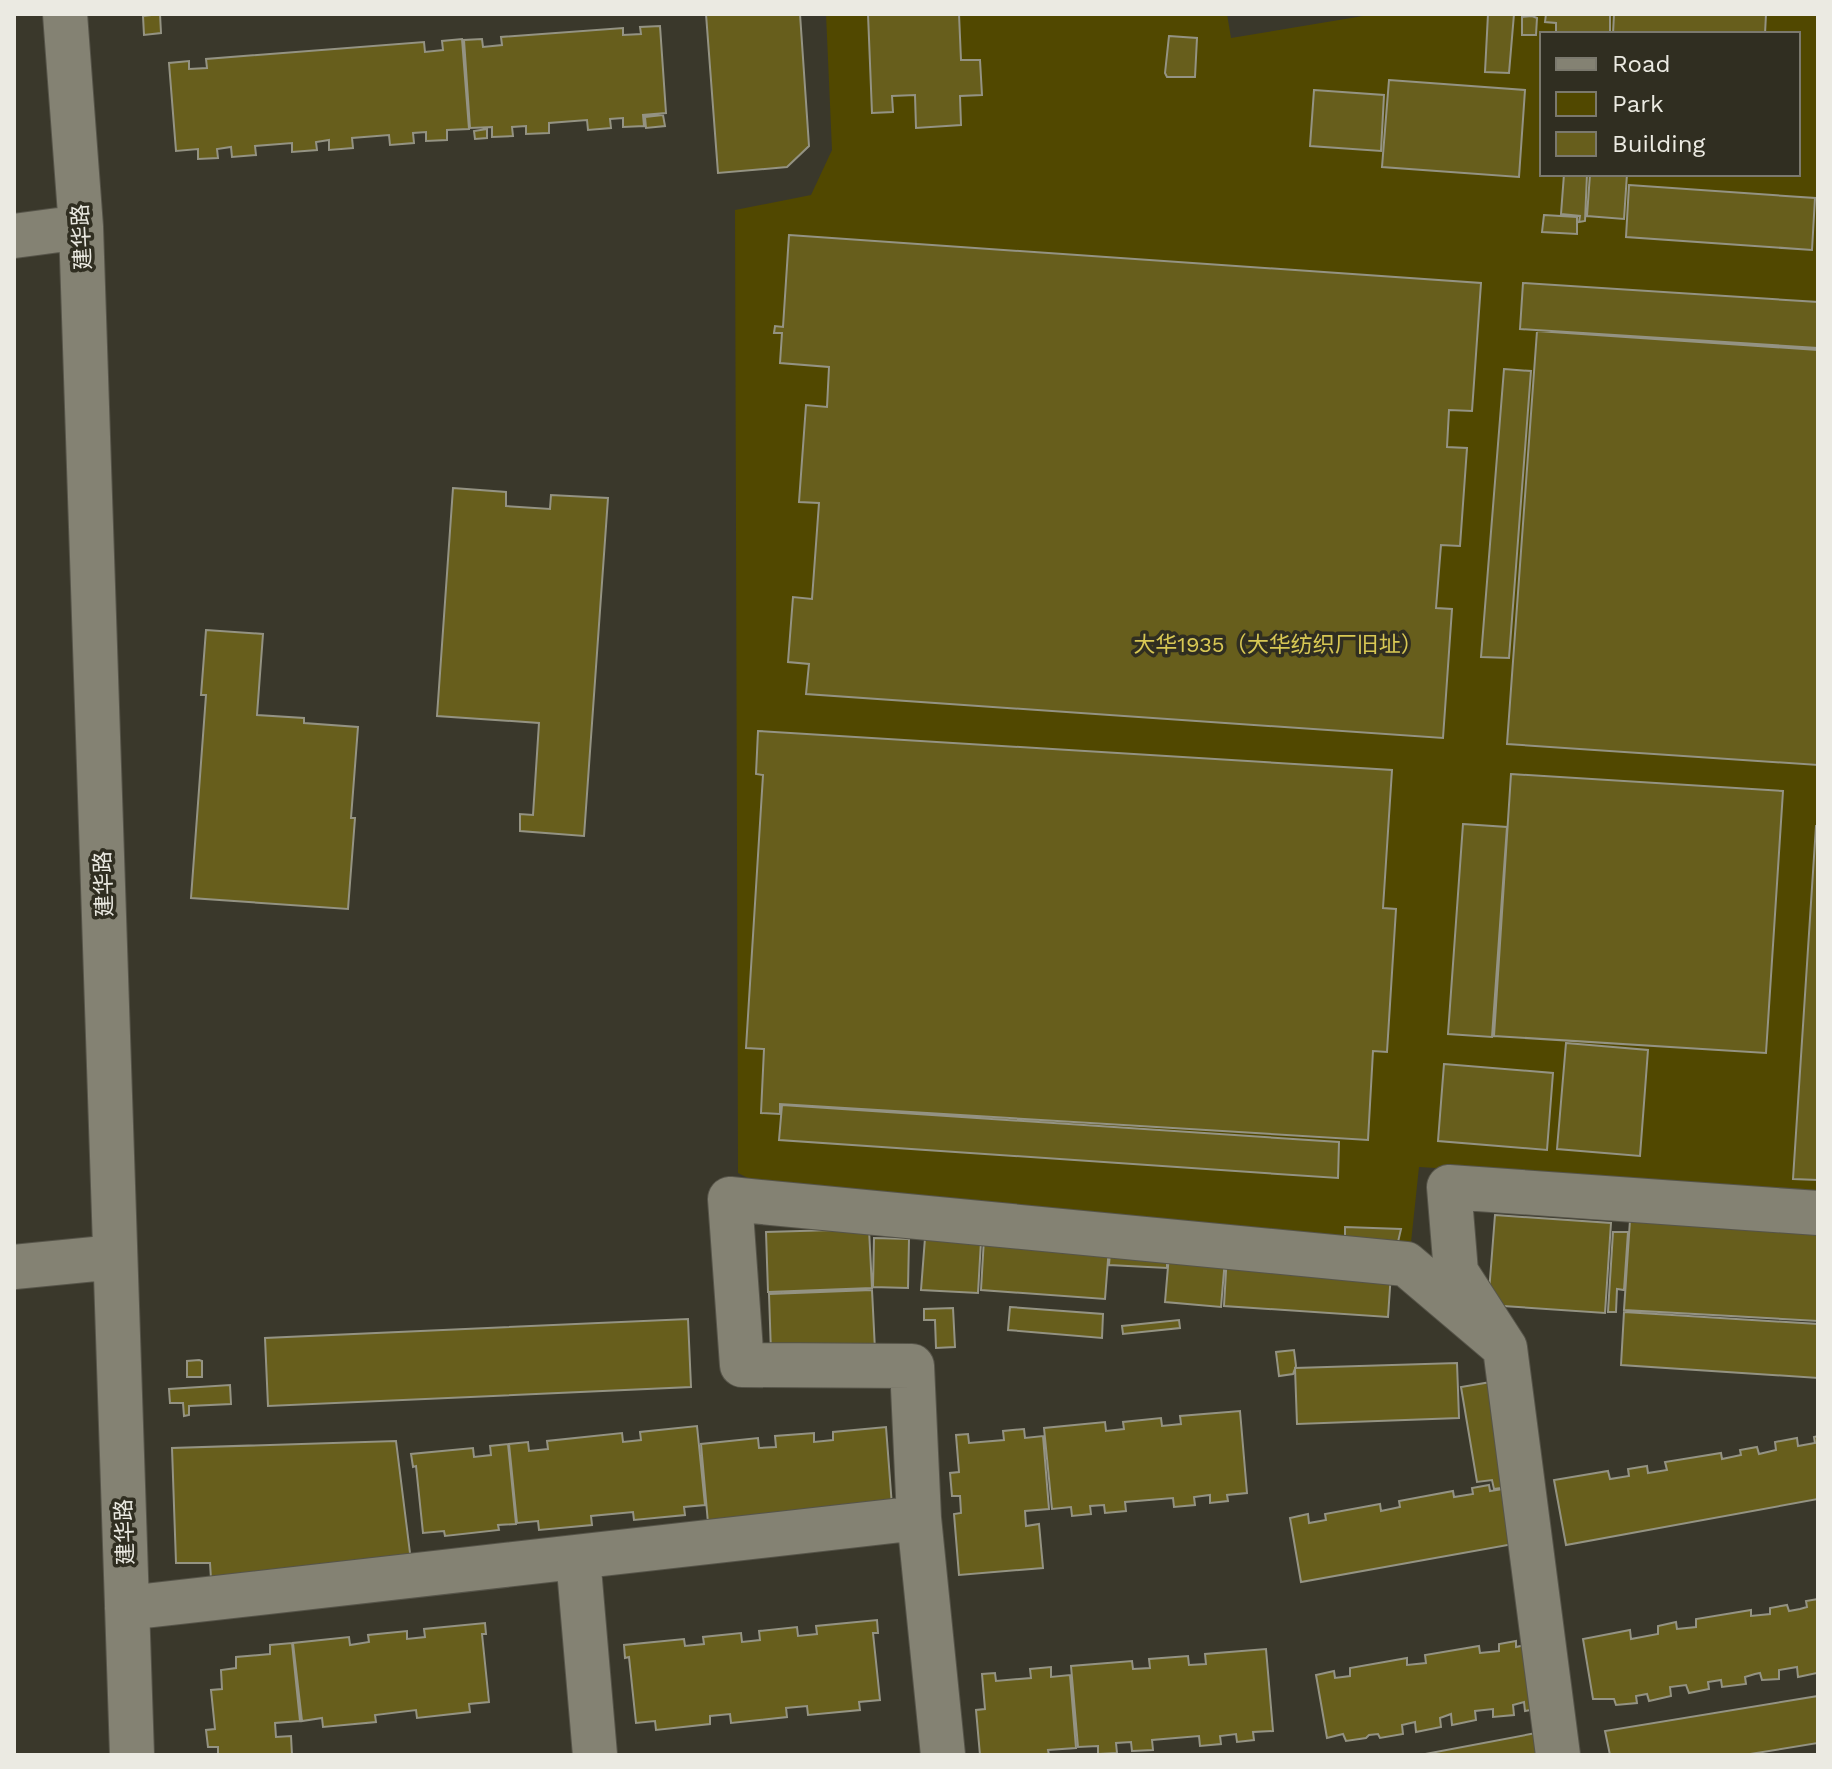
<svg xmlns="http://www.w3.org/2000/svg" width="1832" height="1769" font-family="'Work Sans','Noto Sans SC',sans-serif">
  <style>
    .green { fill: #514800; fill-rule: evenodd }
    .building { fill: #675e1c; stroke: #949383; stroke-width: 2 }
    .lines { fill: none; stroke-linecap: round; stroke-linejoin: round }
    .minor-casing { stroke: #565449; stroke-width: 46 }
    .minor { stroke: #848273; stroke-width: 44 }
    .labels { text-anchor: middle; stroke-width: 7; stroke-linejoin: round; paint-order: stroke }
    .street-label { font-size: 22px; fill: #ebeae2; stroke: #302e21 }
    .park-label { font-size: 22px; fill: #d8c854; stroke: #302e21 }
  </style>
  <rect width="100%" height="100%" fill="#3a382b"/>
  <path class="green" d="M826 14H1227L1231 38 1375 14H1818V1191L1419 1167 1410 1252 787 1198 738 1173 735 210 811 195 832 150ZM1542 34H1798V174H1542Z"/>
  <path class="building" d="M160 14 161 33 144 35 143 16Z
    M706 14H800L809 146 787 167 718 173Z
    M868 14H959L961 60H980L982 95 960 96 961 125 916 128 915 95 892 96 893 112 872 113Z
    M1488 14H1514L1509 73 1485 72Z
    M1546 14H1610V33L1556 32V23L1545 22Z
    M1614 14H1766L1765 34H1613Z
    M1532 16 1537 18 1536 35H1522V17Z
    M660 26 666 113 643 115 644 126 623 127V118L610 119 611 128 588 130 587 120 549 123V133L526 134V126L512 127 513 136 492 137V127L470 128 464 40 482 39 483 47 502 45 501 37 623 28V35L641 34 640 27Z
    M1169 36 1197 38 1195 77H1167L1165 73Z
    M462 39 469 129 447 130V140L426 141V132L413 133 414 143 390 145 389 135 352 138 353 148 329 150V140L316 142 317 150 292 152V143L255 146 256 155 232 157 231 147 217 149 218 158 198 159V149L176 151 169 63 189 61V69L207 68 206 59 424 42 425 52 443 50 442 41Z
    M1389 80 1525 90 1519 177 1382 167Z
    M1314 90 1384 95 1381 151 1310 146Z
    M663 115 665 126 646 128 645 117Z
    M487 129V138L475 139 474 131Z
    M1564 174H1587L1585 221 1579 222 1580 216 1561 214Z
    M1590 174H1627L1624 219 1587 216Z
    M1629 185 1815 198 1812 250 1626 237Z
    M1544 215 1577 217V234L1542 232Z
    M789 235 1481 283 1472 411 1449 410 1447 447 1467 448 1460 546 1441 545 1436 608 1452 609 1443 738 806 694 809 664 788 662 793 597 812 599 819 503 799 502 806 405 827 407 829 367 780 363 782 333H774L775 326 783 327Z
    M1523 283 1818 302V348L1520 329Z
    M1537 331 1818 350V765L1507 744Z
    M1504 369 1531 371 1509 658 1481 657Z
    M453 488 506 492V506L550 509 551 495 608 498 584 836 520 831V814L533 815 539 723 437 716Z
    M206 630 263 634 257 715 304 718V723L358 727 351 818H355L348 909 191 898 206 695H201Z
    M758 731 1392 770 1383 908 1396 909 1387 1052 1373 1051 1368 1140 780 1104V1114L761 1113 764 1049 746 1048 763 775 756 774Z
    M1511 774 1783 791 1766 1053 1494 1036Z
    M1463 824 1507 827 1492 1037 1448 1034Z
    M1816 826H1818V1180L1793 1179Z
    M1566 1043 1648 1050 1640 1156 1557 1149Z
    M1444 1064 1553 1073 1547 1150 1438 1141Z
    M782 1105 1339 1142 1338 1178 779 1140Z
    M1495 1215 1611 1223 1605 1313 1488 1305Z
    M1630 1220 1818 1231V1321L1624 1310Z
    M1345 1227 1401 1229 1398 1242 1345 1239Z
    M869 1229 872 1288 768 1292 766 1232Z
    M1613 1232H1628L1624 1290 1617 1289 1616 1312H1608Z
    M874 1238 909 1239 908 1288 873 1287Z
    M925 1238 981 1241 978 1293 921 1290Z
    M984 1238 1109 1247 1105 1299 981 1290Z
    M1110 1253 1167 1255V1268L1109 1265Z
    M1227 1254 1391 1273 1388 1317 1224 1306Z
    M1169 1255 1225 1259 1221 1307 1165 1302Z
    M872 1290 875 1350 771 1353 769 1294Z
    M1010 1307 1103 1314 1102 1338 1008 1330Z
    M953 1308 955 1347 936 1348 935 1320H924V1309Z
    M1624 1312 1818 1324V1378L1621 1365Z
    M688 1319 691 1387 268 1406 265 1338Z
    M1179 1320 1180 1328 1123 1334 1122 1326Z
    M1294 1350 1296 1366 1293 1374 1279 1376 1276 1352Z
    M199 1360 202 1361V1377H187V1361Z
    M1457 1363 1459 1418 1297 1424 1295 1368Z
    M1491 1382 1508 1487 1494 1489 1492 1480 1477 1482 1461 1387Z
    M230 1385 231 1404 189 1406V1415L184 1416 183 1403H170L169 1389Z
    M1240 1411 1247 1493 1227 1495 1228 1501 1210 1503V1495L1194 1497 1195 1505 1174 1507 1173 1498 1125 1502 1126 1511 1105 1513 1104 1505 1090 1506 1091 1514 1072 1516 1071 1507 1052 1509 1044 1428 1105 1422 1106 1431 1124 1429 1123 1422 1161 1418 1162 1426 1181 1424 1180 1416Z
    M697 1426 705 1505 684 1507 685 1515 634 1520 633 1512 591 1516 592 1525 539 1530 538 1521 517 1523 509 1444 528 1442 529 1451 548 1449 547 1441 622 1433 623 1442 641 1440 640 1432Z
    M886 1427 892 1506 708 1523 701 1444 758 1438 759 1448 776 1447 775 1436 814 1433V1442L833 1440V1432Z
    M1024 1429 1025 1438 1043 1436 1049 1509 1025 1511 1026 1526 1039 1524 1043 1568 959 1575 954 1514 961 1513 960 1496H952L950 1473 959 1472 956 1435 968 1434 969 1443 1004 1440 1003 1431Z
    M1818 1436V1499L1566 1545 1554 1480 1608 1471 1610 1479 1629 1476 1628 1469 1647 1466 1648 1473 1667 1470 1665 1462 1721 1453 1722 1459 1741 1455 1740 1450 1757 1447 1759 1454 1776 1450 1775 1442 1797 1438 1798 1446 1815 1443 1814 1437Z
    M396 1441 411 1561 211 1579 210 1563H176L172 1448Z
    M508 1444 516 1524 498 1525 499 1530 445 1536 444 1531 423 1533 416 1466 413 1467 411 1454 473 1448 474 1457 491 1455 490 1446Z
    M1489 1485 1490 1491 1509 1488 1519 1543 1301 1582 1290 1518 1308 1514 1309 1523 1326 1520 1325 1514 1380 1504 1381 1511 1400 1507 1399 1501 1453 1491 1454 1497 1473 1494 1472 1488Z
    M1818 1599 1817 1673 1798 1677 1797 1667 1779 1670V1679L1762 1680 1760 1673 1755 1674 1745 1677 1746 1684 1722 1687 1721 1680 1708 1682 1709 1689 1689 1693 1686 1685 1670 1687 1671 1696 1649 1701 1647 1694 1636 1696 1637 1703 1616 1705 1614 1699H1593L1583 1639 1630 1630 1631 1639 1658 1634V1626L1676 1622 1677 1629 1696 1627V1619L1751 1610V1616L1770 1614V1608L1787 1605 1789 1611 1800 1609 1807 1607 1806 1601Z
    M877 1620 878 1633H873L880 1700 859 1702 860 1710 808 1715 807 1706 786 1708 787 1717 731 1723 730 1714 710 1716V1724L656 1730 655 1721 636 1723 629 1657 625 1658 624 1645 684 1639 685 1646 704 1644 703 1637 741 1633 742 1642 760 1640 759 1631 797 1627 798 1636 817 1634 816 1626Z
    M485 1623 486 1634H482L489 1702 469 1704 470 1712 417 1718 416 1710 375 1715 376 1722 323 1727 322 1718 302 1721 293 1643 349 1637 350 1645 369 1642 368 1635 407 1631V1639L425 1637 424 1629Z
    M1516 1641V1647L1535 1643 1541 1708 1525 1711 1524 1702 1513 1705 1514 1715 1493 1717V1709L1475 1711 1476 1720 1452 1725 1451 1714 1440 1718 1441 1727 1416 1732 1415 1722 1402 1725 1403 1734 1380 1738 1378 1734 1369 1735 1366 1738 1346 1741 1343 1734 1327 1738 1316 1675 1334 1671 1335 1678 1350 1676V1668L1407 1658V1665L1426 1663 1425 1655 1479 1646 1480 1653 1499 1651V1644Z
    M292 1643 300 1721 275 1723 276 1737 291 1736 292 1755H218V1747H208L206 1730 215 1729 211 1690 222 1689 221 1670 236 1668V1657L270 1654V1645Z
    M1266 1649 1273 1731 1253 1732 1254 1740 1237 1742 1236 1734 1220 1736 1221 1744 1200 1746 1199 1736 1152 1740 1153 1750 1132 1751 1131 1742 1116 1743 1117 1753 1098 1754V1746L1078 1747 1071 1666 1132 1661 1133 1669 1150 1668 1149 1659 1188 1656 1189 1665 1206 1664 1205 1654Z
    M1051 1667V1677L1070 1675 1076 1748 1048 1750 1049 1755H980L976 1710 985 1709 982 1674 995 1673 996 1681 1031 1678 1030 1669Z
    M1818 1696V1743L1744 1755H1610L1605 1731Z
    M1536 1733 1541 1755H1420Z"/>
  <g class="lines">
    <g class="minor-casing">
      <path id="minor" d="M65 14 81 227 132 1755
        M14 236 81 227
        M14 1267 115 1257
        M578 1557 595 1755
        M127 1608 919 1518
        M943 1755 919 1518 912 1366 742 1365 730 1199 1406 1264 1505 1348
        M1558 1755 1505 1348 1456 1272 1449 1187 1818 1213"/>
    </g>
    <use href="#minor" class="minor"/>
  </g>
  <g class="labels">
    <g class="street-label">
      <text transform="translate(81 237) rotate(-93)" y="8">建华路</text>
      <text transform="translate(103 884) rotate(-92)" y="8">建华路</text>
      <text transform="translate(124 1532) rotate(-92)" y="8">建华路</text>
    </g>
    <g class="park-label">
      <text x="1278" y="652">大华1935（大华纺织厂旧址）</text>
    </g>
  </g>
  <rect width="1832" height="1769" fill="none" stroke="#ebeae2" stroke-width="32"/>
  <rect x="1540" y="32" width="260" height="144" fill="#302e21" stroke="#7b796e" stroke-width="2"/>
  <rect x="1556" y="58" width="40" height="12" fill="#848273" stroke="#7b796e" stroke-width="2"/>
  <text x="1612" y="72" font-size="24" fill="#ebeae2">Road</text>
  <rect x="1556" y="92" width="40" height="24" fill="#514800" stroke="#7b796e" stroke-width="2"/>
  <text x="1612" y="112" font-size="24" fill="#ebeae2">Park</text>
  <rect x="1556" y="132" width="40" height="24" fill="#675e1c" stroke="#7b796e" stroke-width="2"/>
  <text x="1612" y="152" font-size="24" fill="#ebeae2">Building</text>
</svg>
